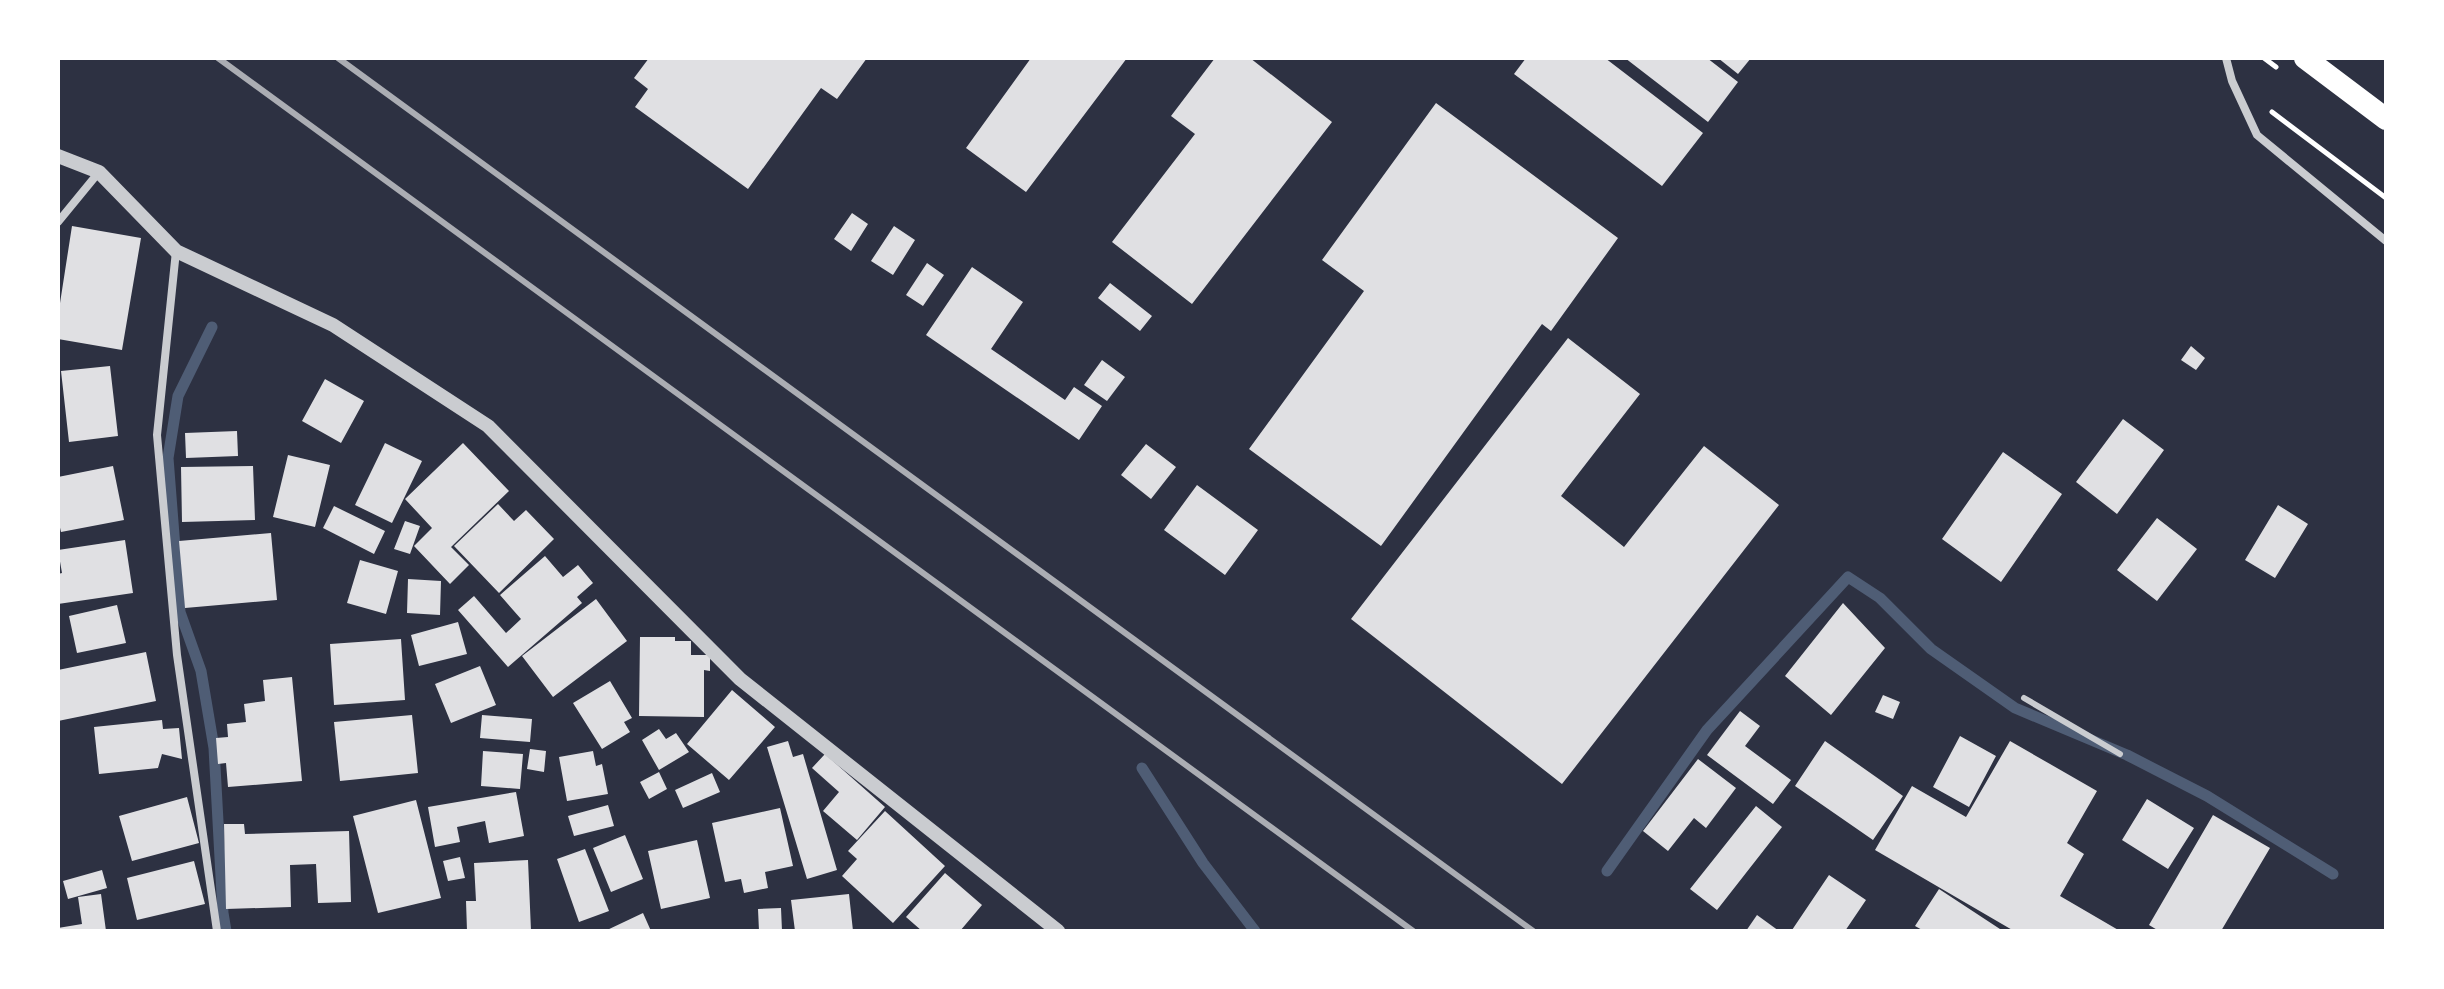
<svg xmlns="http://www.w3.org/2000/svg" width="2444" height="989" font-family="'Crimson Pro',serif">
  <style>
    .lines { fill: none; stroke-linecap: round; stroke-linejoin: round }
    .stream { stroke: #4f5d75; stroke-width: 11 }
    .building { fill: #e0e0e3 }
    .path { stroke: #fff; stroke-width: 5 }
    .service { stroke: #caccd0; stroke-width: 6 }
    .minor { stroke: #caccd0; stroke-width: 8 }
    .tertiary { stroke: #caccd0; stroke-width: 14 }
    .trunk { stroke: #fff; stroke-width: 22 }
    .rail { stroke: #abadb3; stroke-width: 6 }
  </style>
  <rect width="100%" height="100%" fill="#2d3142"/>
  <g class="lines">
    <path class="stream" d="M212 327 178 396 168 458 180 612 201 671 214 748 223 913 226 931
      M1142 768 1203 863 1255 931
      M1607 871 1707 730 1848 577 1880 598 1931 649 2015 708 2127 755 2207 796 2333 874"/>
  </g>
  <path class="building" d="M649 58H867L837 99 821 88 748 189 635 107 648 89 634 78Z
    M1031 58H1127L1026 192 966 148Z
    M1215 58H1250L1332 122 1192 304 1112 242 1195 134 1171 116Z
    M1526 58H1605L1703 133 1662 186 1514 74Z
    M1625 58H1707L1738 82 1708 122Z
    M1718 58H1751L1738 74Z
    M1436 103 1618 238 1551 331 1542 324 1381 546 1249 449 1364 291 1322 260Z
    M852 213 868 224 851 251 834 239Z
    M72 226 141 238 122 350 58 339V316Z
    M894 226 915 240 893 275 871 261Z
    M927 263 944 275 923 306 906 295Z
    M972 267 1023 302 991 349 1065 400 1074 387 1102 406 1079 440 926 335Z
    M1110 283 1152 316 1140 331 1098 298Z
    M1568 338 1640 394 1561 496 1624 547 1704 446 1779 505 1562 784 1351 619Z
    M2191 346 2205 358 2196 370 2181 360Z
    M1102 360 1125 377 1107 401 1084 385Z
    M110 366 118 436 69 442 61 371Z
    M325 379 364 401 341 443 302 421Z
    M2123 419 2164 450 2117 514 2076 482Z
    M237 431 238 456 186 458 185 433Z
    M385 443 422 461 392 523 355 505Z
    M463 443 509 491 451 547 469 565 450 584 414 546 432 528 405 499Z
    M1146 444 1176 467 1151 499 1121 475Z
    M2003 452 2062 494 2001 582 1942 539Z
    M288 455 330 465 315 527 273 517Z
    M113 466 124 520 61 532 58 519V477Z
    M253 466 255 520 182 522 181 467Z
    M1197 485 1258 530 1225 575 1164 530Z
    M498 504 514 521 526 510 554 539 499 593 454 546Z
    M2278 505 2308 524 2275 578 2245 560Z
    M334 506 385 531 374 554 323 528Z
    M2157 518 2197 549 2157 601 2117 570Z
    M405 521 420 526 410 554 394 549Z
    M271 533 277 600 185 608 179 541Z
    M125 540 133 593 58 604V574L62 573 58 550Z
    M545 556 563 577 578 565 593 583 577 597 582 603 508 667 458 610 474 596 506 633 521 619 500 595Z
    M360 560 398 571 386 614 347 603Z
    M408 579 441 581 440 615 407 613Z
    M596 599 627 641 553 697 522 656Z
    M1843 603 1885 648 1831 715 1785 676Z
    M117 605 126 643 77 653 69 616Z
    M458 622 467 654 419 666 411 635Z
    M640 637H675V641H691V655H710V671L704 670V717L639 716Z
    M401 639 405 700 334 705 330 644Z
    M146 652 156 701 58 721V670Z
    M480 666 496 705 451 723 435 684Z
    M292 677 302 781 228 787 226 763 218 764 216 738 228 737 227 724 246 722 244 704 265 701 263 680Z
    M610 681 632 718 624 722 630 732 602 749 573 703Z
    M732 690 775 727 729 780 687 744Z
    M1883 695 1900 702 1893 719 1875 712Z
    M1740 711 1760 726 1745 746 1791 780 1773 804 1707 755Z
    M412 715 418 773 340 781 334 722Z
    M482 715 532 719 530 742 480 738Z
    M162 720 163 729 179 728 182 759 162 754 158 768 99 774 94 727Z
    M659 729 666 739 676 733 689 752 659 770 642 740Z
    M1960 736 1996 756 1969 807 1933 787Z
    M788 741 793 757 803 754 837 870 807 879 767 747Z
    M1825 741 1903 796 1873 840 1795 786Z
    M2010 741 2097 791 2067 843 2084 854 2060 896 2120 931H2014L1875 850 1912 786 1966 817Z
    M530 749 546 751 544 772 527 769Z
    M483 751 523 754 520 789 481 786Z
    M593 751 596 766 602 764 608 794 567 801 559 757Z
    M825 754 885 807 857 840 823 811 839 792 812 768Z
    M1698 759 1736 788 1706 828 1694 818 1668 851 1643 831Z
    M659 772 667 789 649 799 640 782Z
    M712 773 720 792 683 808 675 790Z
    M516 792 524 836 489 843 485 821 457 827 460 842 435 847 428 807Z
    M187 797 199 843 132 861 119 816Z
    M2147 799 2194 828 2168 869 2122 840Z
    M416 800 441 898 378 913 353 816Z
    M608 805 614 826 574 836 568 816Z
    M1756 806 1782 827 1717 910 1690 889Z
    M780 808 793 866 765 872 768 888 744 893 741 879 725 882 712 823Z
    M885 811 945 866 893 923 842 876 857 859 848 851Z
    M2213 815 2270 848 2221 931H2159L2149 925Z
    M224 824H244L245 834 349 831 351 902 318 903 316 864 290 865 291 907 226 909Z
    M625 835 643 879 611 892 593 848Z
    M697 840 710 898 661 909 648 851Z
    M585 849 609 911 579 922 557 859Z
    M460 857 465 878 448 881 443 861Z
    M528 860 531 931H467L466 901H476L474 863Z
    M194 861 205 904 137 920 127 878Z
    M102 870 107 888 68 899 63 881Z
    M945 873 982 905 960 931H922L906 917Z
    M1829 875 1866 900 1845 931H1794L1792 930Z
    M1939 889 2003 931H1924L1915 926Z
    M101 894 106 931H58V928L82 924 78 897Z
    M849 894 853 931H795L791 900Z
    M781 908 782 931H759L758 909Z
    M643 913 651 931H605Z
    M1757 915 1779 931H1746Z"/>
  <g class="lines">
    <path class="path" d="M2264 58 2276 67
      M2272 112 2386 198"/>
    <path class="service" d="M2024 698 2120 754"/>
    <path class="minor" d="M2226 58 2232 81 2257 135 2386 241
      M58 222 99 172
      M176 251 157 435 177 655 217 931"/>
    <path class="tertiary" d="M58 156 99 172 176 251 333 325 488 426 740 679 1058 931"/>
    <path class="trunk" d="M2305 58 2386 119"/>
    <path class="rail" d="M218 58 1413 931
      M338 58 1533 931"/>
  </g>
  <rect width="2444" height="989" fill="none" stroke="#ffffff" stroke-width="120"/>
</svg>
